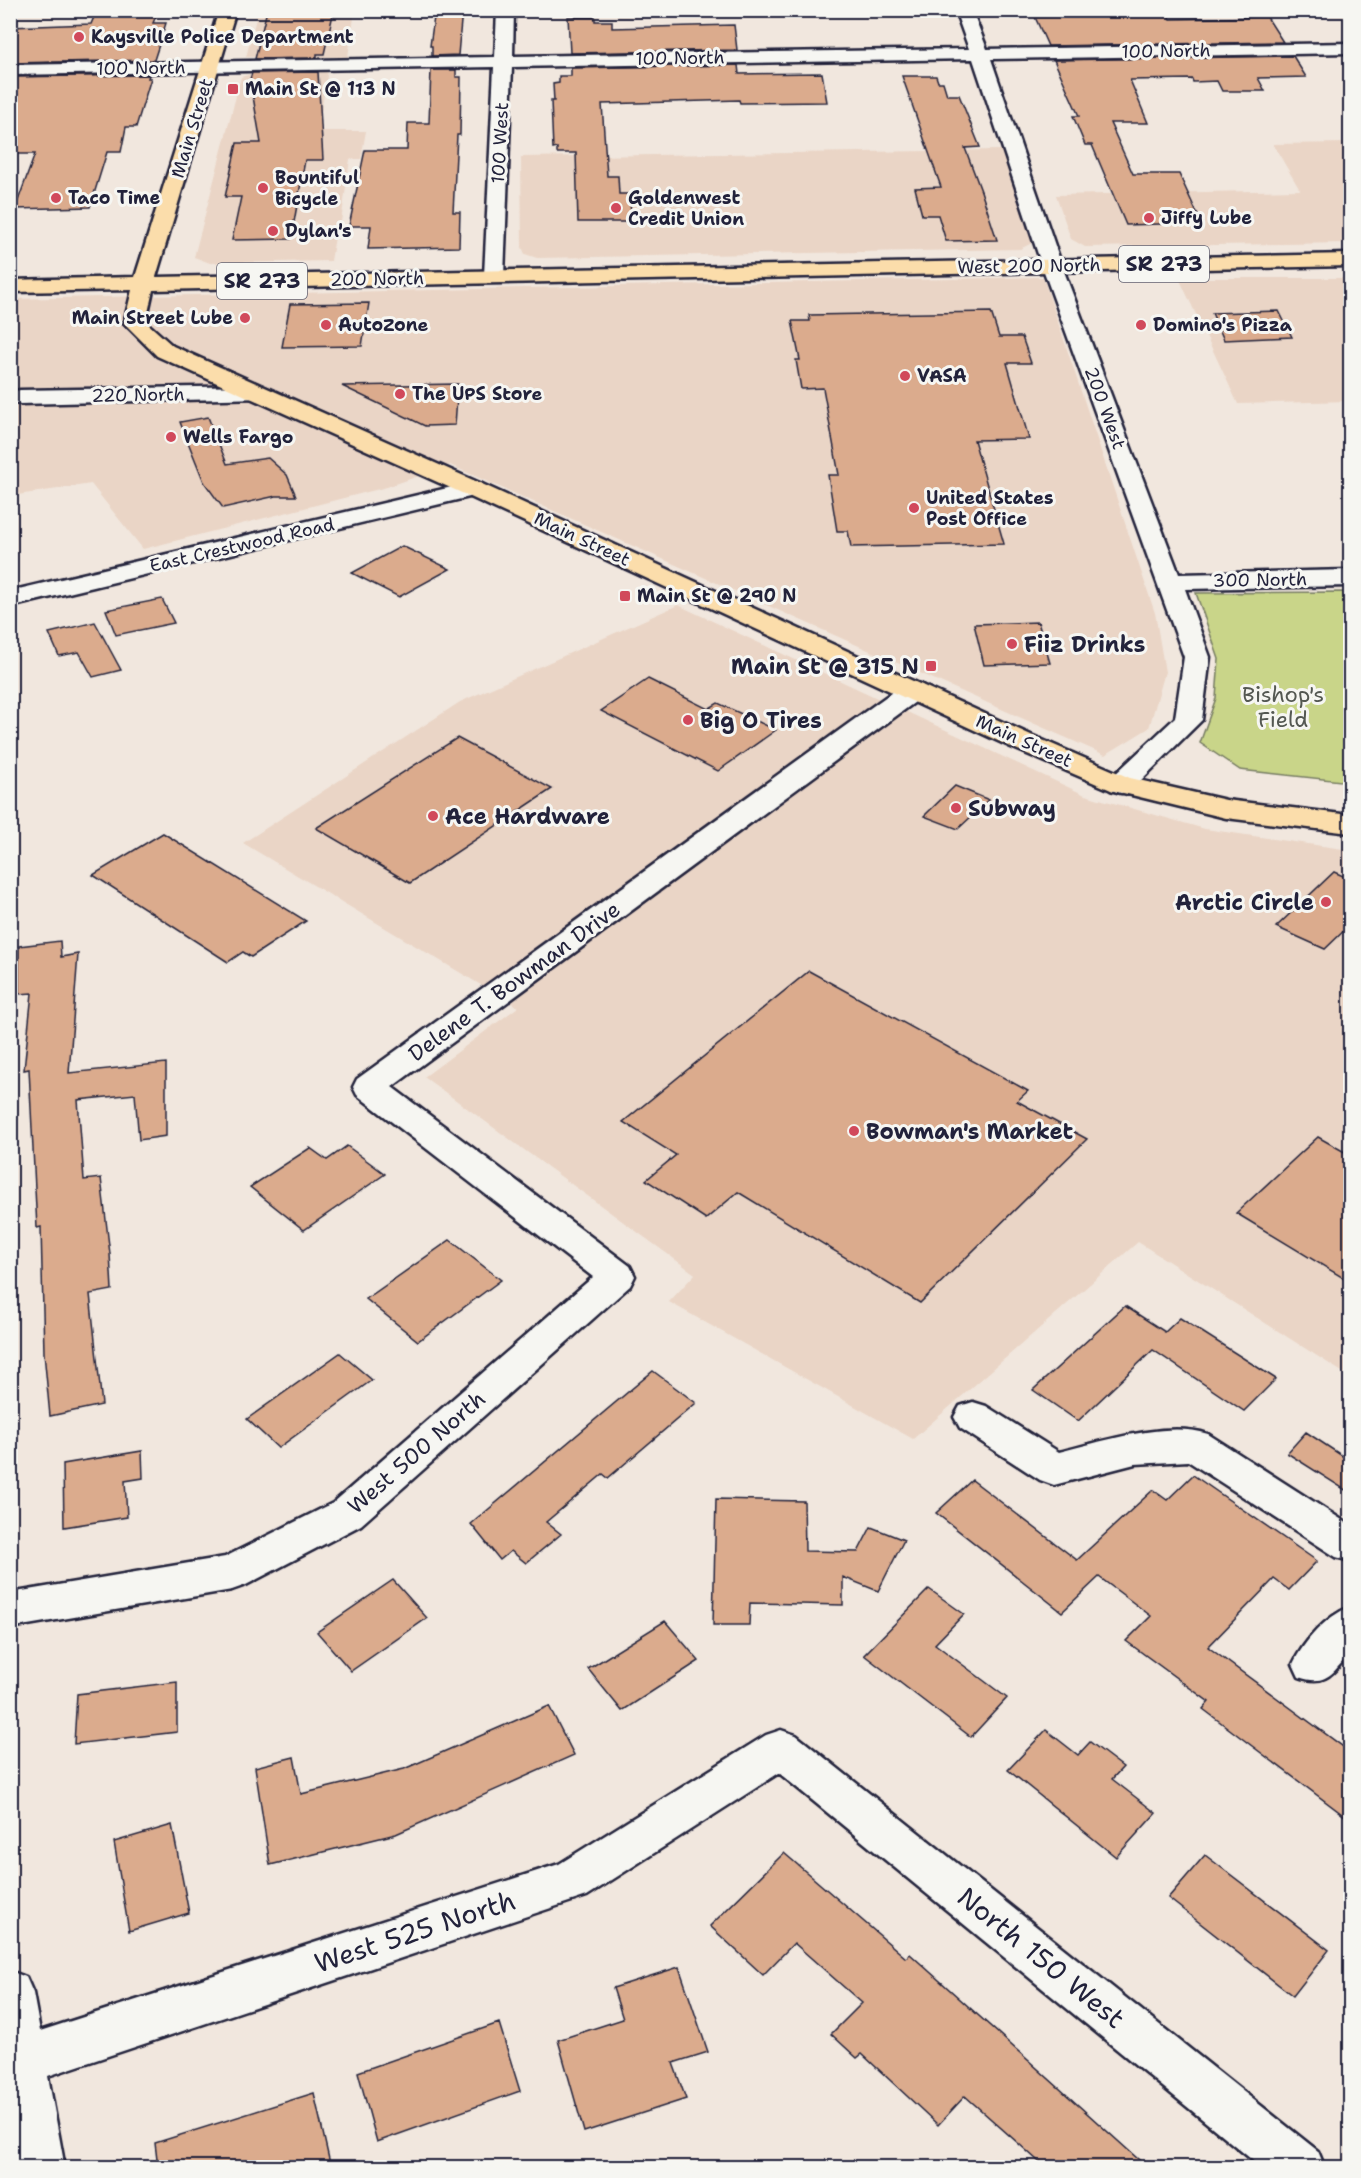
<svg xmlns="http://www.w3.org/2000/svg" width="1361" height="2178" font-family="'Shantell Sans',sans-serif">
  <style>
    .built { fill: #ead5c6 }
    .green { fill: #c9d589; stroke: #767c62; stroke-width: 1.5 }
    .building { fill: #dbab8d; stroke: #22223b; stroke-width: 1.5 }
    .lines { fill: none; stroke-linecap: round; stroke-linejoin: round }
    .minor-casing { stroke: #22223b; stroke-width: 5 }
    .major-casing { stroke: #22223b; stroke-width: 5 }
    .minor { fill: #f6f6f2; fill-rule: evenodd }
    .major { fill: #fbddab; fill-rule: evenodd }
    .poi-dot { fill: #d1495b; stroke: #f6f6f2; stroke-width: 2 }
    .labels { text-anchor: middle; stroke-width: 6; stroke-linejoin: round; paint-order: stroke }
    .far-poi-label { font-size: 18px; font-weight: bold; fill: #22223b; stroke: #f6f6f2; text-anchor: start }
    .far-street-label { font-size: 18px; fill: #22223b; stroke: #f6f6f2 }
    .shield { fill: #f6f6f2; stroke: #626272; stroke-width: 1.5 }
    .shield-label { font-size: 21px; font-weight: bold; fill: #22223b }
    .poi-label { font-size: 22px; font-weight: bold; fill: #22223b; stroke: #f6f6f2; text-anchor: start }
    .park-label { font-size: 22px; fill: #545852; stroke: #f6f6f2 }
    .street-label { font-size: 22px; fill: #22223b; stroke: #f6f6f2 }
    .near-street-label { font-size: 27px; fill: #22223b; stroke: #f6f6f2 }
  </style>
  <rect width="100%" height="100%" fill="#f1e7de"/>
  <filter id="ink" filterUnits="userSpaceOnUse"><feTurbulence type="fractalNoise" baseFrequency=".0167" numOctaves="2"/><feDisplacementMap in="SourceGraphic" scale="12" xChannelSelector="R" yChannelSelector="G"/><feConvolveMatrix kernelMatrix="1 2 1 2 8 2 1 2 1" color-interpolation-filters="sRGB"/></filter>
  <g filter="url(#ink)">
    <path class="built" d="M258 11H355L348 57H246Z
      M328 70 318 131H366L361 159H350L340 229 336 231 331 261 210 263 194 257 241 77 257 72Z
      M1350 143V243L1085 247 1071 239 1056 195 1300 190 1273 144Z
      M1001 150 1033 238 1032 243 1020 249 537 258 525 254 522 247 521 157Z
      M1043 277 1155 613 1165 672 1149 728 1105 755 450 465 387 487 143 549 91 484 11 496 10 299Z
      M1179 278H1350V401L1238 404Z
      M678 605 1085 795 1205 829 1350 850V1377L1138 1242 913 1439 669 1302 695 1274 424 1077 518 1007 243 843 460 702Z"/>
    <path class="green" d="M1350 592V782L1240 770 1200 743 1216 698 1219 659 1196 593Z"/>
    <path class="building" d="M267 10H334L324 54H317V58L255 59Z
      M435 10H462L458 55 432 56V46H430Z
      M158 11 153 23H166L154 60 10 63V27L91 24 94 17H108L111 12Z
      M1168 15 1170 19 1267 17 1283 42 1048 46 1035 17Z
      M568 17H595V21H612V28L734 25 737 50 570 53Z
      M1293 56 1306 77 1258 78 1265 91H1222L1217 81 1193 82 1192 79 1130 80 1148 123H1110L1133 174H1179L1200 220H1194L1195 223 1126 225 1092 145H1085L1073 116H1079L1054 60Z
      M738 65 739 74 822 73 827 102 740 103 739 100 602 104 607 176H618L619 194H629L632 222H578L576 153H557V148L553 149 551 101H554L553 84 559 83V76H571V68Z
      M431 70H456V77H461L460 135H457L453 212H460L459 247 368 249 371 226H349L365 150H407L408 123H429Z
      M318 72 323 160H305L291 239 232 240 241 197H225L237 143H261L250 79 252 73Z
      M149 75 148 78H151L136 127H126L121 152H107L90 207 15 209 35 154H10V77Z
      M902 76H936L938 82H943L947 95H959L980 147 965 148 981 191 997 240 946 241 938 215H922L915 188 941 187Z
      M369 303 362 346 282 347 290 304Z
      M1279 311 1292 337 1224 340 1212 313Z
      M991 312 999 337H1022L1031 363H1007L1029 439 974 440 1004 544 851 547 848 531H837L828 475H839L823 388 801 389 796 360H800L792 321H810L809 315Z
      M458 384 455 425 425 426 342 386Z
      M208 417 227 464 268 458 287 475 296 496H276L223 508 204 482 180 422Z
      M402 546 450 569 399 597 352 573Z
      M162 599 174 623 116 635 106 610Z
      M95 622 121 670 93 677 79 652 59 656 49 633Z
      M1038 622 1050 663 984 665 974 624Z
      M648 679 708 709 718 703 776 730 718 771 601 711Z
      M457 738 552 789 410 883 316 828Z
      M955 786 989 800 958 829 924 816Z
      M163 833 306 921 251 957 243 952 228 962 93 875Z
      M1334 872 1350 879V925L1325 949 1276 927Z
      M60 941 61 957 78 954 69 1073 166 1063V1136L139 1140 135 1094 78 1100 84 1180 101 1178 110 1254 112 1290 90 1294 102 1405 50 1416 44 1353 41 1227 37 1228 29 1069 24 1070 32 993 19 994V946Z
      M809 971 1028 1091 1017 1101 1087 1139 920 1303 738 1192 706 1219 646 1180 676 1155 623 1122Z
      M1318 1137 1350 1155V1282L1236 1213Z
      M347 1146 385 1174 304 1230 250 1187 310 1148 327 1160Z
      M450 1240 501 1280 418 1341 366 1299Z
      M1125 1306 1165 1332 1180 1318 1276 1379 1244 1411 1153 1350 1078 1421 1033 1390Z
      M340 1353 372 1380 278 1448 247 1419Z
      M653 1371 696 1403 608 1478 603 1474 546 1522 561 1534 526 1563 511 1551 500 1560 471 1524Z
      M1306 1432 1350 1461V1493L1287 1453Z
      M142 1451 143 1478 125 1481 127 1517 64 1527 63 1464Z
      M1193 1475 1317 1561 1289 1590 1274 1579 1208 1647 1350 1752V1820L1203 1709 1209 1702 1126 1641 1151 1616 1099 1577 1062 1612 936 1513 972 1480 1077 1560 1153 1490 1167 1500Z
      M716 1499 804 1501 805 1551 858 1552 871 1527 904 1540 878 1591 843 1577V1605L750 1603 749 1625H713Z
      M393 1580 427 1618 351 1671 317 1632Z
      M929 1589 964 1614 935 1644 1007 1698 971 1737 864 1655Z
      M665 1621 699 1661 622 1711 588 1669Z
      M177 1682V1732L74 1744 77 1694Z
      M549 1706 574 1755 396 1834 270 1865 255 1767 294 1757 301 1794 404 1769Z
      M1046 1730 1078 1755 1090 1742 1123 1767 1112 1779 1156 1813 1116 1857 1008 1770Z
      M172 1825 189 1913 129 1931 114 1842Z
      M784 1853 906 1958 910 1954 1148 2168H1046L965 2096 938 2125 862 2054 857 2058 831 2034 862 2003 794 1943 763 1975 710 1926Z
      M1205 1855 1329 1950 1293 1996 1168 1898Z
      M679 1967 708 2052 673 2063 686 2099 584 2132 558 2040 623 2019 613 1988Z
      M499 2023 520 2091 377 2142 358 2072Z
      M314 2093 331 2168H158L155 2143Z"/>
    <g class="lines">
      <g class="minor-casing">
        <path id="minor" d="M497 10H514L513 56 969 49 955 10H972L987 49 1350 43V53L991 59 1062 266 1179 574 1350 570V586L1185 589 1210 657 1202 720 1131 790 1121 793 1111 790 1107 784 1111 778 1175 718 1184 657 1042 266 973 59 512 67 504 276 501 280 494 282 487 280 484 276 494 67 10 75V65L495 57Z
          M256 386 264 388 267 393 264 398 20 404 10 400 12 392 20 390Z
          M473 482 482 484 485 489 482 494 10 607V591Z
          M912 683 922 685 926 691 922 697 392 1087 630 1266 635 1276 630 1286 361 1525 246 1585 232 1590 10 1628V1593L225 1557 333 1503 593 1277 357 1095 353 1087 357 1079 902 685Z
          M973 1402 986 1406 1059 1452C1100 1442 1167 1420 1208 1434L1350 1525V1561L1336 1557 1188 1461 1135 1464 1054 1485 1040 1480 960 1428 954 1417 960 1406Z
          M1350 1607V1653C1333 1672 1327 1687 1299 1677L1293 1664C1304 1641 1326 1616 1350 1607Z
          M781 1730 796 1735 1318 2151 1325 2168H1262L779 1773 587 1896 48 2076 65 2168H16L10 2133V1971L26 1977 33 1993 40 2031 559 1864 766 1735Z"/>
      </g>
      <g class="major-casing">
        <path id="major" d="M219 10H236L156 277 1350 254V266L153 290 146 322 173 346 482 484 1031 735 1130 778 1226 800 1350 815V833L1226 818 1111 790 1011 747 464 494 157 356 124 323 132 290 10 292V280L135 277Z"/>
      </g>
      <use href="#minor" class="minor"/>
      <use href="#major" class="major"/>
    </g>
  </g>
  <g class="poi-dot">
    <circle cx="79" cy="37" r="6"/>
    <rect x="227" y="83" width="12" height="12" rx="3"/>
    <circle cx="263" cy="188" r="6"/>
    <circle cx="56" cy="198" r="6"/>
    <circle cx="616" cy="208" r="6"/>
    <circle cx="1149" cy="218" r="6"/>
    <circle cx="273" cy="231" r="6"/>
    <circle cx="245" cy="318" r="6"/>
    <circle cx="326" cy="325" r="6"/>
    <circle cx="1141" cy="325" r="6"/>
    <circle cx="905" cy="376" r="6"/>
    <circle cx="400" cy="394" r="6"/>
    <circle cx="171" cy="437" r="6"/>
    <circle cx="914" cy="508" r="6"/>
    <rect x="619" y="590" width="12" height="12" rx="3"/>
    <circle cx="1012" cy="644" r="6"/>
    <rect x="925" y="660" width="12" height="12" rx="3"/>
    <circle cx="688" cy="720" r="6"/>
    <circle cx="956" cy="808" r="6"/>
    <circle cx="433" cy="816" r="6"/>
    <circle cx="1326" cy="902" r="6"/>
    <circle cx="854" cy="1131" r="6"/>
  </g>
  <g class="labels">
    <g class="far-poi-label">
      <text x="91" y="43">Kaysville Police Department</text>
      <text x="245" y="95">Main St @ 113 N</text>
      <text x="275" y="184">Bountiful<tspan x="275" dy="21">Bicycle</tspan></text>
      <text x="68" y="204">Taco Time</text>
      <text x="628" y="204">Goldenwest<tspan x="628" dy="21">Credit Union</tspan></text>
      <text x="1161" y="224">Jiffy Lube</text>
      <text x="285" y="237">Dylan's</text>
      <text x="233" y="324" text-anchor="end">Main Street Lube</text>
      <text x="338" y="331">AutoZone</text>
      <text x="1153" y="331">Domino's Pizza</text>
      <text x="917" y="382">VASA</text>
      <text x="412" y="400">The UPS Store</text>
      <text x="183" y="443">Wells Fargo</text>
      <text x="926" y="504">United States<tspan x="926" dy="21">Post Office</tspan></text>
      <text x="637" y="602">Main St @ 290 N</text>
    </g>
    <g class="far-street-label">
      <text transform="translate(1166 51) rotate(-1)" y="6">100 North</text>
      <text transform="translate(680 58) rotate(-1)" y="6">100 North</text>
      <text transform="translate(141 68) rotate(-1)" y="6">100 North</text>
      <text transform="translate(192 128) rotate(-73)" y="6">Main Street</text>
      <text transform="translate(500 143) rotate(-87)" y="6">100 West</text>
      <text transform="translate(1029 266) rotate(-1)" y="6">West 200 North</text>
      <text transform="translate(377 279) rotate(-1)" y="6">200 North</text>
      <text transform="translate(138 395) rotate(-1)" y="6">220 North</text>
      <text transform="translate(1105 408) rotate(70)" y="6">200 West</text>
      <text transform="translate(582 539) rotate(25)" y="6">Main Street</text>
      <text transform="translate(242 545) rotate(-13)" y="6">East Crestwood Road</text>
      <text transform="translate(1260 580) rotate(-1)" y="6">300 North</text>
      <text transform="translate(1024 741) rotate(24)" y="6">Main Street</text>
    </g>
    <g class="shield">
      <rect x="1119" y="246" width="90" height="36" rx="4.5"/>
      <rect x="217" y="263" width="90" height="36" rx="4.5"/>
    </g>
    <g class="shield-label">
      <text x="1164" y="271">SR 273</text>
      <text x="262" y="288">SR 273</text>
    </g>
    <g class="poi-label">
      <text x="1024" y="652">Fiiz Drinks</text>
      <text x="919" y="674" text-anchor="end">Main St @ 315 N</text>
      <text x="700" y="728">Big O Tires</text>
      <text x="968" y="816">Subway</text>
      <text x="445" y="824">Ace Hardware</text>
      <text x="1314" y="910" text-anchor="end">Arctic Circle</text>
      <text x="866" y="1139">Bowman's Market</text>
    </g>
    <g class="park-label">
      <text x="1283" y="702">Bishop's<tspan x="1283" dy="25">Field</tspan></text>
    </g>
    <g class="street-label">
      <text transform="translate(514 981) rotate(-36)" y="8">Delene T. Bowman Drive</text>
      <text transform="translate(416 1452) rotate(-41)" y="8">West 500 North</text>
    </g>
    <g class="near-street-label">
      <text transform="translate(415 1932) rotate(-18)" y="9">West 525 North</text>
      <text transform="translate(1041 1958) rotate(39)" y="9">North 150 West</text>
    </g>
  </g>
  <rect width="1361" height="2178" fill="none" stroke="#f6f6f2" stroke-width="36"/>
  <rect x="18" y="18" width="1325" height="2142" fill="none" stroke="#22223b" stroke-width="2" filter="url(#ink)"/>
</svg>
